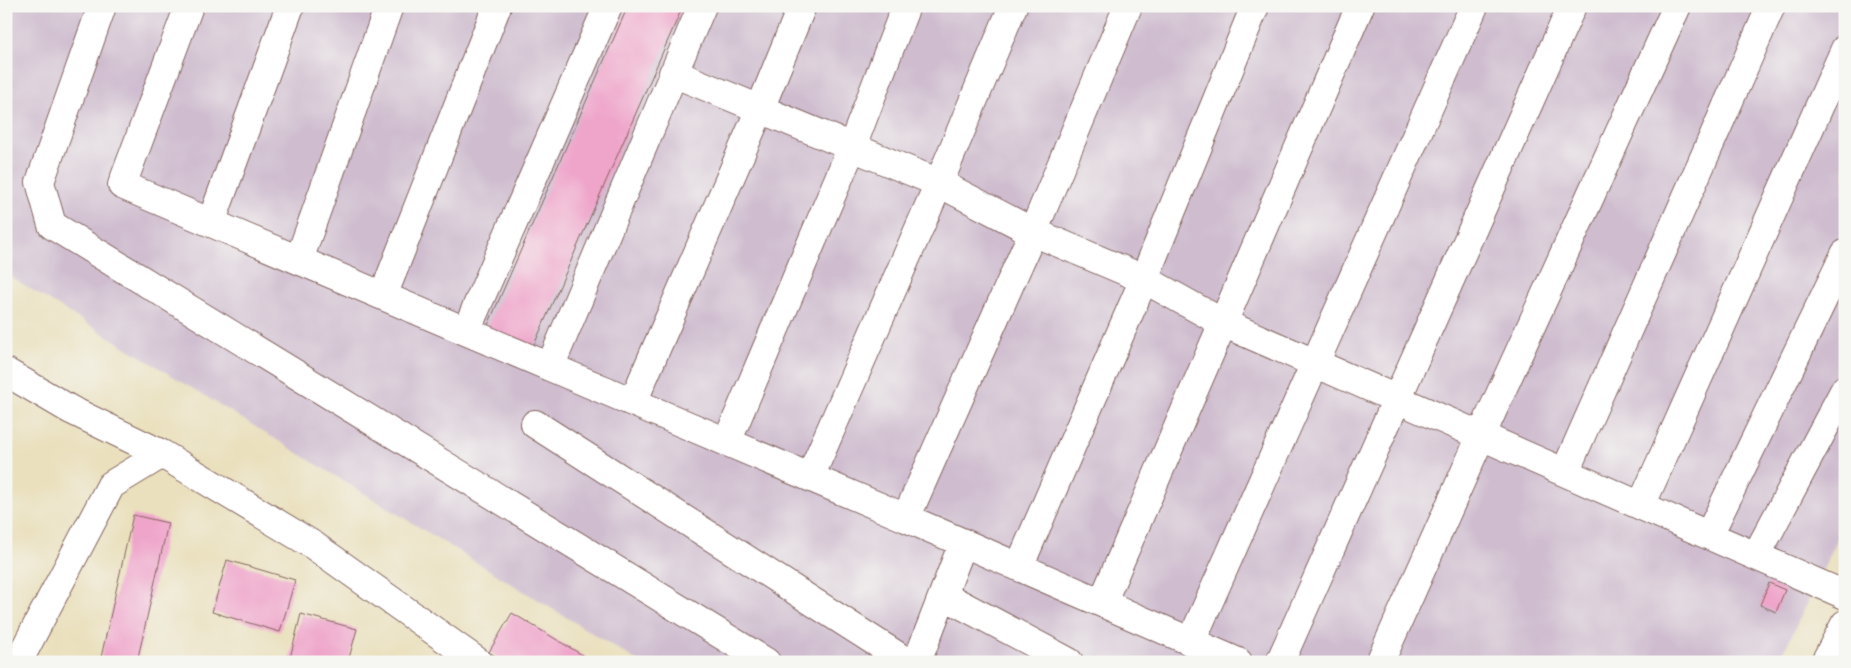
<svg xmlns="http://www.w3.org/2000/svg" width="1851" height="668" font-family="'Shantell Sans',sans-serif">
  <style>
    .industrial { fill: #cfbdcf }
    .building { fill: #efa5ca }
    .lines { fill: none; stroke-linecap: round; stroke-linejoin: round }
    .minor-casing { stroke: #82635e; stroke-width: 30 }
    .minor { stroke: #fff; stroke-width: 28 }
  </style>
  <rect width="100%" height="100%" fill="#f6f6f2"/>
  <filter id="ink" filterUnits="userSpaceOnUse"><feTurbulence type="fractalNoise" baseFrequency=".02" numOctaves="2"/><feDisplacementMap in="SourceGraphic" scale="10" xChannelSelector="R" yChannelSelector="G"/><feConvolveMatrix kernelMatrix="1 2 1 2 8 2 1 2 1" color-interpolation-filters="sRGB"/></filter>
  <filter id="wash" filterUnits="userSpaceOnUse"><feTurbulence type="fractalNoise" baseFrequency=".0096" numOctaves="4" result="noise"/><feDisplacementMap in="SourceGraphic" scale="20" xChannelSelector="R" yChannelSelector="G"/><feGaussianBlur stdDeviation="1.12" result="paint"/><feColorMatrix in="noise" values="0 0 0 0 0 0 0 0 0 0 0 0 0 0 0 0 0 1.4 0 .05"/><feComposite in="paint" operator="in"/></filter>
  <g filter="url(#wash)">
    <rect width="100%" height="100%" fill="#eae0bd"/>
    <path class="industrial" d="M6 6H1845V523L1779 662H639L6 274Z"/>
    <g id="blocks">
      <path class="building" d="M628 6H683L530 354 484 334Z
        M133 515 168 523 137 662H100Z
        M227 560 295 580 280 632 212 612Z
        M1769 583 1785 590 1776 612 1760 605Z
        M512 613 594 662H504L489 652Z
        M301 614 357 629 348 662H289Z"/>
    </g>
  </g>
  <g filter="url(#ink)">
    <use href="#blocks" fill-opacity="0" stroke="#82635e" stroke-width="1"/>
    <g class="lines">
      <g class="minor-casing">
        <path id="minor" d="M102 6 40 182 52 225 766 662
          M189 6 122 185 550 367
          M702 6 550 367 906 518
          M1128 6 1033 232 906 518 1238 662
          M673 73 939 183 1033 232 1144 279 1223 323 1845 595
          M211 223 290 6
          M299 260 389 6
          M383 296 497 6
          M466 331 608 6
          M6 372 71 410 162 454 313 545 478 662
          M633 402 760 109 802 6
          M535 424 907 662
          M727 442 852 147 906 6
          M1565 472 1771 6
          M810 477 939 183 1013 6
          M1641 506 1845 49
          M1709 535 1845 254
          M1756 556 1845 389
          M1019 567 1144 279 1255 6
          M943 595 1069 662
          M1102 603 1360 6
          M1191 642 1474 6
          M18 662 111 485 162 454
          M917 662 963 543
          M1280 662 1572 6
          M1380 662 1481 436 1677 6
          M1825 662 1845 624"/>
      </g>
      <use href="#minor" class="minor"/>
    </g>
  </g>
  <rect width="1851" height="668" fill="none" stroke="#f6f6f2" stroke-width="25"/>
</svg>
